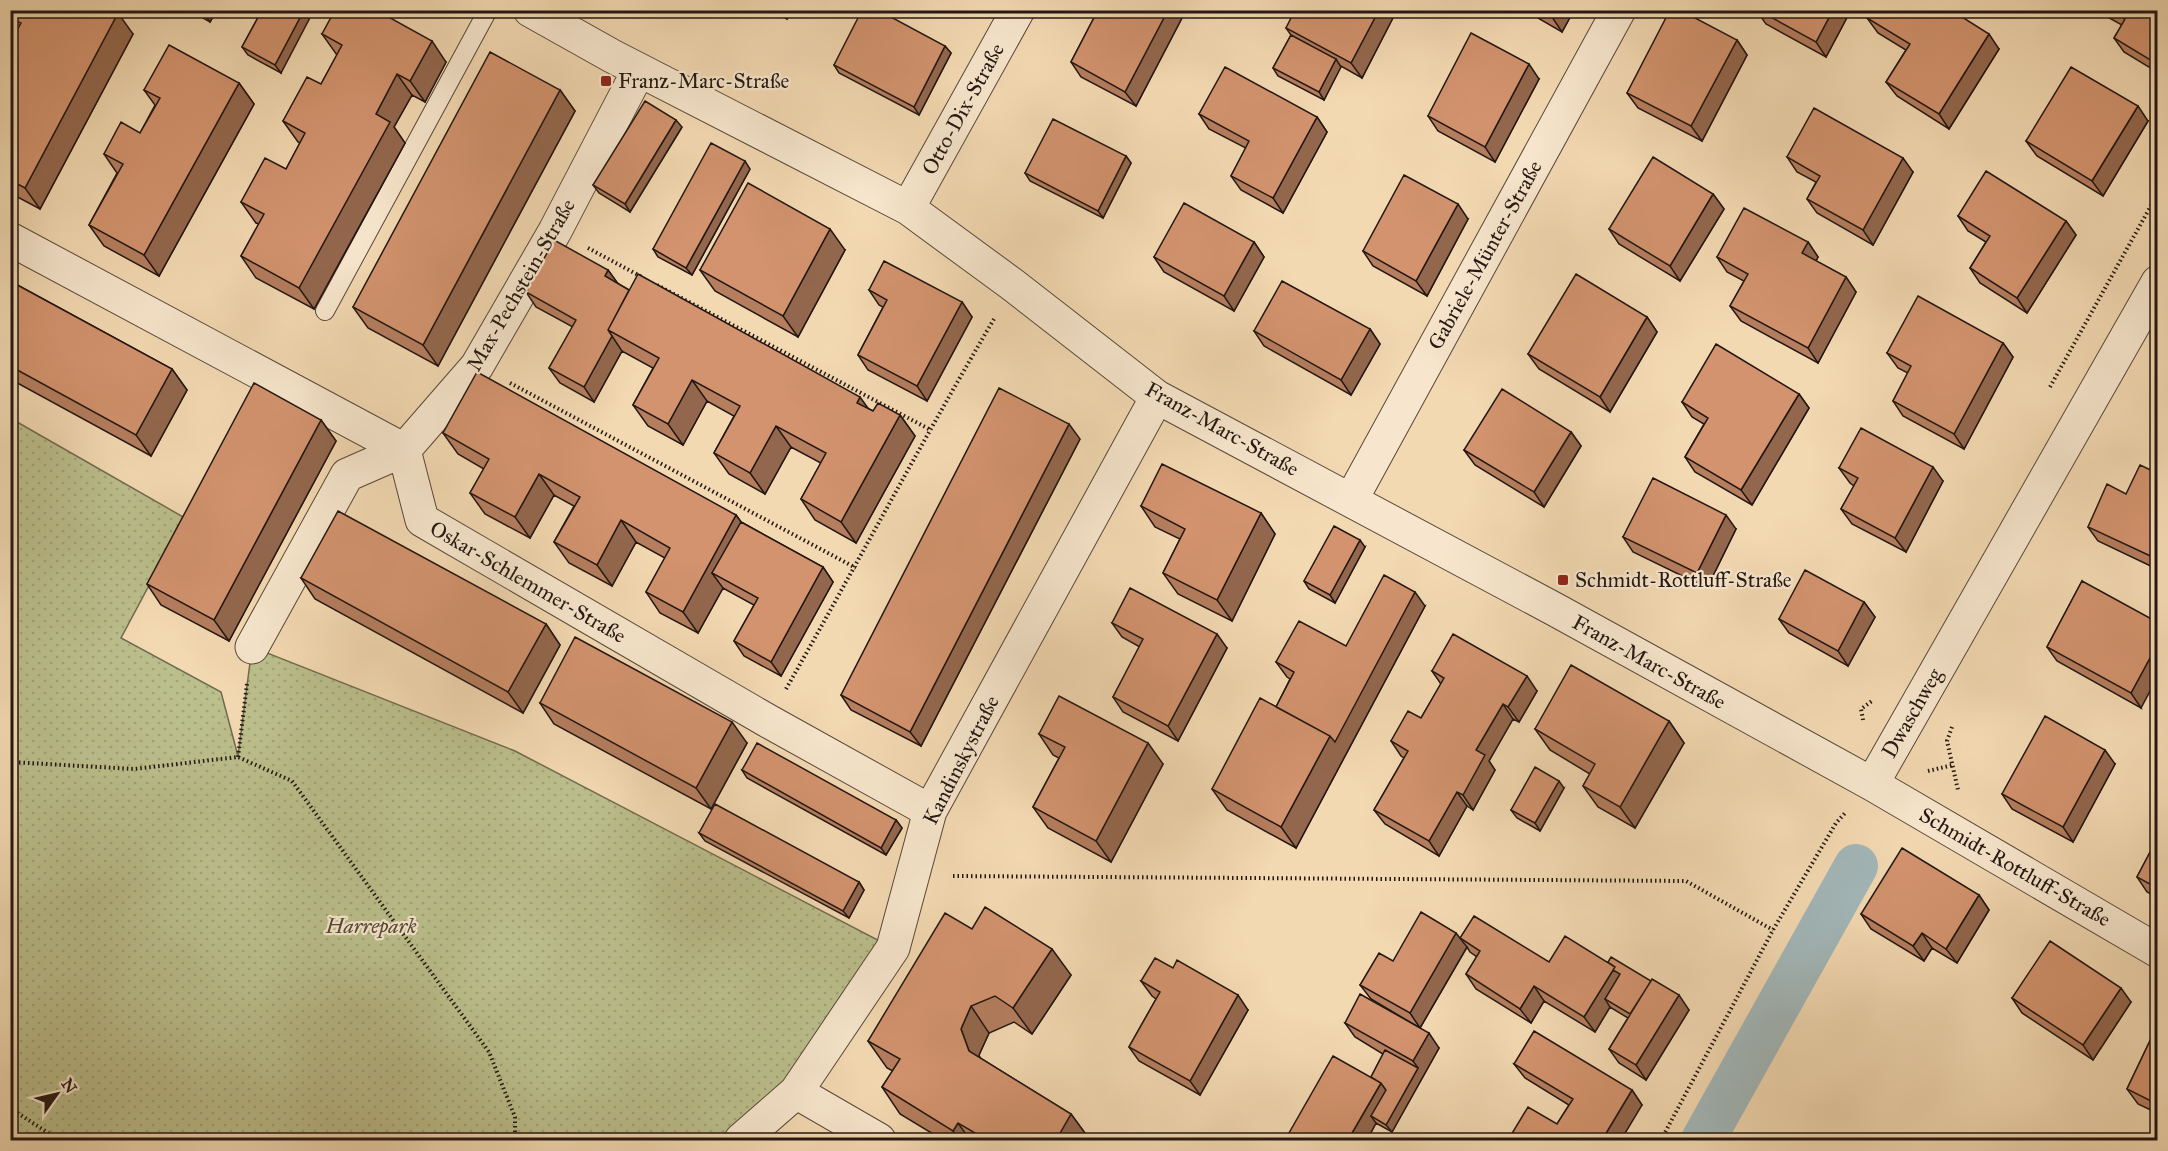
<svg xmlns="http://www.w3.org/2000/svg" width="2168" height="1151" font-family="'IM FELL Great Primer',serif">
  <style>
    .grass { fill: url(#grass-dots); stroke: #6f6b4f; stroke-width: 1.5 }
    .lines { fill: none; stroke-linecap: round; stroke-linejoin: round }
    .canal { stroke: #a2b7b9; stroke-width: 44 }
    .lane-casing { stroke: #57483a; stroke-width: 20 }
    .street-casing { stroke: #57483a; stroke-width: 35 }
    .path { stroke: #231712; stroke-width: 4; stroke-dasharray: 1.5 3; stroke-linecap: butt }
    .lane { stroke: #f7e6cd; stroke-width: 18 }
    .street { stroke: #f7e6cd; stroke-width: 33 }
    .wall { fill: #b57e5f; stroke: #231712; stroke-width: 1.5 }
    .shaded-wall { fill: #93674d; stroke: #231712; stroke-width: 1.5 }
    .building { fill: #d2936e; stroke: #231712; stroke-width: 1.5 }
    .poi-dot { fill: #8f2418; stroke: #f7e6cd; stroke-width: 2 }
    .labels { text-anchor: middle; stroke-width: 4.5; stroke-linejoin: round; paint-order: stroke }
    .poi-label { font-size: 21px; fill: #231712; stroke: #f7e6cd; text-anchor: start }
    .street-label { font-size: 21px; fill: #231712; stroke: #f7e6cd }
    .park-label { font-size: 21px; font-style: italic; fill: #514937; stroke: #f7e6cd }
  </style>
  <defs>
    <pattern id="grass-dots" width="8" height="8" patternUnits="userSpaceOnUse" patternTransform="scale(1.5)"><rect width="8" height="8" fill="#bbbf8c"/><path d="M2 2h.1M6 6h.1" fill="none" stroke="#a0a378" stroke-width="1.8" stroke-linecap="round"/></pattern>
  </defs>
  <rect width="100%" height="100%" fill="#f3d9b2"/>
  <filter id="stains"><feTurbulence type="fractalNoise" baseFrequency=".00333" numOctaves="4"/><feColorMatrix values="0 0 0 0 .2 0 0 0 0 .09 0 0 0 0 .02 0 0 0 .5 -.17"/></filter>
  <radialGradient id="worn" r=".72"><stop offset=".6" stop-color="#630" stop-opacity="0"/><stop offset="1" stop-color="#630" stop-opacity=".3"/></radialGradient>
  <path class="grass" d="M10 418 185 518 121 638 221 692 238 756 252 647 515 751 893 948 741 1140H11Z"/>
  <g class="lines">
    <path class="canal" d="M1703 1140 1856 866"/>
    <g class="lane-casing">
      <path id="lane" d="M325 311 488 10"/>
    </g>
    <g class="street-casing">
      <path id="street" d="M530 10 612 56 908 208 1013 285 1157 397 1556 610 1872 784 2158 951
        M908 208 1018 10
        M10 239 404 450 422 520 768 721 930 811
        M1351 500 1619 10
        M252 647 347 475 404 450 477 366 555 231 639 70
        M1872 784 2158 282
        M796 1092 879 1140
        M741 1140 796 1092 893 948 930 811 1157 397"/>
    </g>
    <path class="path" d="M588 248 642 277
      M657 285 929 429
      M510 383 856 568
      M2050 387 2158 193
      M786 689C856 566 922 441 994 319
      M1863 720 1861 709 1872 701
      M1952 727 1947 741 1958 790
      M238 757 247 684
      M10 762 134 769 238 757 292 781 489 1052 515 1117V1140
      M1928 771 1953 765
      M953 876 1686 881 1773 930
      M10 1108 59 1140
      M1661 1140 1773 930 1836 823 1845 813"/>
    <use href="#lane" class="lane"/>
    <use href="#street" class="street"/>
  </g>
  <path class="wall" d="M10 10 133 34 40 209 10 193V43L15 34 10 31Z
    M189 10H217L210 22Z
    M262 10 281 73 248 55 242 47Z
    M770 10H791L787 19Z
    M1098 10H1179L1183 16 1136 106 1081 77 1071 62Z
    M1397 10 1362 78 1341 66 1324 100 1278 76 1273 68 1291 35 1286 28Z
    M1524 10H1574L1562 32Z
    M1756 10H1851L1826 57 1766 24Z
    M2099 10H2157V72L2124 52 2114 38 2122 25 2102 14Z
    M1867 18 1999 49 1949 129 1897 96 1886 82 1906 50 1878 33Z
    M322 34 446 62 425 102 412 95 394 127 405 143 314 309 256 278 241 256 259 224 256 223 241 202 286 169 300 143 298 142 283 121 321 84 337 55Z
    M1737 40 1747 55 1702 141 1638 108 1627 93Z
    M945 46 951 53 919 115 839 73 834 65Z
    M1539 79 1495 162 1438 131 1428 116Z
    M239 83 254 104 159 276 104 246 89 225 117 173 104 154 140 133 155 105 144 90Z
    M560 90 575 111 438 366 368 328 353 307Z
    M1199 114 1317 117 1327 132 1283 213 1241 190 1231 176 1246 148 1209 129Z
    M2148 121 2103 196 2037 156 2026 141Z
    M682 127 630 212 599 193 593 185Z
    M1126 156 1131 163 1103 218 1030 181 1025 173Z
    M1787 157 1913 172 1873 245 1817 213 1807 199 1816 182 1797 172Z
    M750 169 692 275 658 257 653 249Z
    M1713 194 1724 209 1680 281 1619 244 1609 229Z
    M1958 216 2066 221 2076 235 2027 313 1980 283 1970 268 1986 242 1968 231Z
    M1468 219 1427 296 1373 266 1363 251Z
    M1254 242 1264 257 1234 311 1164 272 1154 257Z
    M1808 242 1818 257 1816 261 1846 277 1856 292 1818 363 1741 321 1730 306 1744 281 1727 272 1717 257Z
    M845 250 798 337 715 291 700 270Z
    M608 270 617 283 629 290 873 411 900 415 915 436 856 543 815 520 801 499 821 463 791 447 765 494 729 474 714 453 734 416 707 401 683 445 648 426 633 405 653 368 622 351 594 402 560 383 549 368 573 327 536 307 526 292Z
    M10 281 172 369 187 390 151 456 10 379Z
    M869 290 962 302 972 317 927 401 868 370 858 355 883 307 879 305Z
    M1647 317 1657 332 1610 412 1539 369 1528 354Z
    M1370 329 1380 344 1351 395 1264 346 1254 331Z
    M2003 343 2013 357 1964 449 1903 416 1893 401 1908 373 1898 368 1887 353Z
    M1799 394 1809 408 1752 505 1695 472 1685 457 1704 424 1692 417 1682 402Z
    M321 420 336 441 229 641 161 605 147 584Z
    M1571 432 1581 446 1544 507 1475 465 1464 450Z
    M443 433 736 515 741 522 823 567 833 582 781 676 744 656 734 641 754 605 723 588 698 633 660 613 646 592 665 558 636 542 612 586 569 563 554 542 574 506 554 495 530 538 485 514 470 493 484 469 458 454Z
    M1080 439 921 746 851 710 841 695Z
    M1839 468 1943 481 1906 552 1852 524 1841 509 1854 486 1850 483Z
    M2157 473V569L2098 541 2088 527 2126 494Z
    M1141 506 1261 513 1275 534 1232 621 1178 594 1163 573 1180 539 1155 527Z
    M1736 529 1707 588 1633 552 1623 537Z
    M1365 547 1335 603 1309 589 1304 581Z
    M301 578 546 624 560 645 523 713 315 599Z
    M2082 581 2141 708 2057 661 2047 647Z
    M1864 602 1875 617 1848 666 1789 633 1779 619Z
    M1425 606 1296 848 1227 810 1212 789 1276 707 1290 679 1287 677 1276 662 1346 646Z
    M1112 623 1227 648 1178 741 1123 712 1113 697 1140 647 1122 637Z
    M1432 671 1537 691 1519 722 1513 719 1489 761 1495 770 1473 810 1467 806 1439 856 1385 824 1374 810 1404 758 1401 756 1391 741 1421 718 1441 684Z
    M540 703 747 743 711 809 554 724Z
    M1669 721 1684 743 1635 828 1598 807 1583 786 1590 774 1550 750 1535 729Z
    M1039 734 1163 764 1111 862 1048 828 1033 807 1059 758 1053 755Z
    M2115 764 2073 842 2012 809 2002 794Z
    M742 770 896 820 902 828 886 855 747 778Z
    M1564 788 1540 831 1517 818 1511 810Z
    M699 833 859 882 864 890 849 918 705 841Z
    M2157 839V897L2147 892 2137 877Z
    M1979 895 1989 910 1957 963 1932 948 1924 961 1871 929 1861 914Z
    M972 929 1071 975 1032 1034 1014 1022 989 1033 979 1055 980 1058 1071 1114 1090 1140H943L900 1114 882 1087 893 1071 887 1068 868 1041Z
    M1460 938 1549 962H1608L1689 1010 1646 1080 1619 1063 1609 1049 1628 1018 1610 1007 1595 1032 1544 1001 1531 1023 1476 989 1466 974 1477 957 1470 952 1467 947 1420 1028 1371 999 1360 985 1393 961Z
    M1141 981 1248 1010 1200 1095 1139 1061 1129 1047 1156 999 1152 996Z
    M2012 998 2131 1002 2093 1060 2022 1013Z
    M1345 1023 1439 1048 1392 1132 1376 1123 1367 1140H1285L1371 1077 1383 1054 1355 1037Z
    M2157 1026V1113L2138 1104 2127 1089Z
    M1514 1064 1632 1090 1642 1105 1557 1124 1569 1105 1525 1078Z"/>
  <path class="shaded-wall" d="M207 10H217L210 22 205 15Z
    M304 10H314L281 73 275 65Z
    M780 10H791L787 19Z
    M1168 10H1179L1183 16 1136 106 1125 92Z
    M1379 10H1397L1362 78 1351 63Z
    M1556 10H1574L1562 32 1552 17Z
    M1833 10H1851L1826 57 1816 42Z
    M118 13 133 34 40 209 25 188Z
    M1989 34 1999 49 1949 129 1939 114Z
    M1737 40 1747 55 1702 141 1691 126Z
    M432 41 446 62 425 102 410 81Z
    M945 46 951 53 919 115 914 107Z
    M1336 59 1341 67 1324 100 1319 92Z
    M1529 64 1539 79 1495 162 1485 147Z
    M397 74 412 95 394 127 405 143 314 309 299 288 376 114Z
    M239 83 254 104 159 276 144 255Z
    M560 90 575 111 438 366 423 345Z
    M2138 106 2148 121 2103 196 2092 181Z
    M1317 117 1327 132 1283 213 1273 198Z
    M676 120 682 127 630 212 625 204Z
    M1126 156 1131 163 1103 218 1098 211Z
    M1903 158 1913 172 1873 245 1863 230Z
    M745 161 750 169 692 275 686 268Z
    M1713 194 1724 209 1680 281 1670 266Z
    M1458 204 1468 219 1427 296 1416 281Z
    M2066 221 2076 235 2027 313 2017 298Z
    M830 229 845 250 798 337 783 316Z
    M1254 242 1264 257 1234 311 1224 296Z
    M1808 242 1818 257 1812 268 1802 253Z
    M608 270 619 285 605 276Z
    M1846 277 1856 292 1818 363 1808 348Z
    M962 302 972 317 927 401 917 386Z
    M1647 317 1657 332 1610 412 1600 397Z
    M1370 329 1380 344 1351 395 1341 380Z
    M612 336 622 351 594 402 584 387Z
    M2003 343 2013 357 1964 449 1954 434Z
    M172 369 187 390 151 456 136 435Z
    M692 380 707 401 683 445 668 424Z
    M1799 394 1809 408 1752 505 1741 490Z
    M860 397 875 418 857 403Z
    M900 415 915 436 856 543 841 522Z
    M321 420 336 441 229 641 214 620Z
    M1069 424 1080 439 921 746 910 732Z
    M776 426 791 447 765 494 750 473Z
    M1571 432 1581 446 1544 507 1534 492Z
    M1933 467 1943 481 1906 552 1895 538Z
    M539 474 554 495 530 538 515 517Z
    M1261 513 1275 534 1232 621 1217 600Z
    M736 515 751 536 712 573 723 588 698 633 683 612Z
    M1726 515 1736 529 1707 588 1697 573Z
    M621 520 636 542 612 586 597 565Z
    M1360 540 1365 547 1335 603 1330 595Z
    M823 567 833 582 781 676 771 662Z
    M1415 592 1425 606 1296 848 1281 827 1330 736Z
    M1864 602 1875 617 1848 666 1838 651Z
    M546 624 560 645 523 713 508 692Z
    M1217 634 1227 648 1178 741 1168 726Z
    M2157 645V678L2141 708 2131 693Z
    M1527 676 1537 691 1519 722 1508 707Z
    M1503 704 1513 719 1489 761 1495 770 1473 810 1463 795 1476 750Z
    M1669 721 1684 743 1635 828 1620 807Z
    M732 722 747 743 711 809 696 788Z
    M1148 743 1163 764 1111 862 1096 841Z
    M2105 750 2115 764 2073 842 2063 827Z
    M1559 781 1564 788 1540 831 1535 823Z
    M1457 792 1467 806 1439 856 1429 841Z
    M896 820 902 828 886 855 881 848Z
    M859 882 864 890 849 918 843 911Z
    M1979 895 1989 910 1957 963 1946 949Z
    M1456 933 1467 947 1420 1028 1410 1013Z
    M1922 933 1932 948 1924 961 1913 946Z
    M1052 949 1071 975 1032 1034 1013 1008Z
    M1615 967 1625 981 1605 999 1610 1007 1595 1032 1584 1017Z
    M1534 986 1544 1001 1531 1023 1520 1009Z
    M2121 988 2131 1002 2093 1060 2083 1045Z
    M1238 995 1248 1010 1200 1095 1190 1081Z
    M1679 995 1689 1010 1646 1080 1636 1065Z
    M971 1006 989 1033 979 1055 987 1077 969 1051 961 1029Z
    M1429 1033 1439 1048 1392 1132 1386 1125 1418 1068 1413 1061Z
    M1381 1083 1391 1097 1371 1116 1376 1123 1367 1140H1348Z
    M1632 1090 1642 1105 1621 1140H1602Z
    M1071 1114 1090 1140H1056Z
    M958 1123 970 1140H959L953 1131Z"/>
  <path class="building" d="M10 10H114L118 13 25 188 10 180V43L21 23 10 18Z
    M197 10H207L205 15Z
    M262 10H304L275 65 242 47Z
    M335 10H376L432 41 410 81 397 74 376 114 390 122 299 288 241 256 264 214 241 202 265 158 286 169 305 133 283 121 307 77 321 84 342 45 322 34Z
    M862 10H878L945 46 914 107 834 65Z
    M1098 10H1168L1125 92 1071 62Z
    M1295 10H1379L1351 63 1286 28Z
    M1540 10H1556L1552 17Z
    M1670 10H1680L1737 40 1691 126 1627 93Z
    M1758 10H1833L1816 42Z
    M1872 10H1951L1989 34 1939 114 1886 82 1910 44 1867 18Z
    M2111 10H2157V64L2114 38 2125 19Z
    M1471 33 1529 64 1485 147 1428 116Z
    M1291 35 1336 59 1319 92 1273 68Z
    M169 45 239 83 144 255 89 225 123 164 104 154 121 122 140 133 160 98 144 90Z
    M490 52 560 90 423 345 353 307Z
    M1225 67 1317 117 1273 198 1231 176 1249 141 1199 114Z
    M2071 67 2138 106 2092 181 2026 141Z
    M645 101 676 120 625 204 593 185Z
    M1814 108 1903 158 1863 230 1807 199 1820 176 1787 157Z
    M1053 119 1126 156 1098 211 1025 173Z
    M711 143 745 161 686 268 653 249Z
    M1653 157 1713 194 1670 266 1609 229Z
    M1986 171 2066 221 2017 298 1970 268 1990 236 1958 216Z
    M1404 175 1458 204 1416 281 1363 251Z
    M748 183 830 229 783 316 700 270Z
    M1184 203 1254 242 1224 296 1154 257Z
    M1744 208 1808 242 1802 253 1846 277 1808 348 1730 306 1748 274 1717 257Z
    M554 240 608 270 605 276 629 290 608 330 612 336 584 387 549 368 576 320 526 292Z
    M884 261 962 302 917 386 858 355 887 300 869 290Z
    M638 274 860 397 857 403 873 411 878 403 900 415 841 522 801 499 826 453 776 426 750 473 714 453 740 406 692 380 668 424 633 405 659 358 608 330Z
    M1576 274 1647 317 1600 397 1528 354Z
    M10 281 172 369 136 435 10 366Z
    M1282 281 1370 329 1341 380 1254 331Z
    M1918 296 2003 343 1954 434 1893 401 1911 366 1887 353Z
    M1716 344 1799 394 1741 490 1685 457 1708 418 1682 402Z
    M477 372 736 515 683 612 646 592 670 548 621 520 597 565 554 542 580 497 539 474 515 517 470 493 489 459 443 433Z
    M254 383 321 420 214 620 147 584Z
    M999 388 1069 424 910 732 841 695Z
    M1502 389 1571 432 1534 492 1464 450Z
    M2157 393V402L2154 400Z
    M1861 428 1933 467 1895 538 1841 509 1858 478 1839 468Z
    M1162 464 1261 513 1217 600 1163 573 1185 529 1141 506Z
    M2140 465 2157 473V559L2088 527 2107 484 2126 494Z
    M1653 478 1726 515 1697 573 1623 537Z
    M338 511 546 624 508 692 301 578Z
    M741 522 823 567 771 662 734 641 758 598 712 573Z
    M1334 526 1360 540 1330 595 1304 581Z
    M1805 570 1864 602 1838 651 1779 619Z
    M1384 575 1415 592 1335 742 1330 736 1276 707 1294 672 1276 662 1299 621 1346 646Z
    M2082 581 2157 622V645L2131 693 2047 647Z
    M1130 588 1217 634 1168 726 1113 697 1143 639 1112 623Z
    M1453 634 1527 676 1508 707 1503 704 1476 750 1485 755 1463 795 1457 792 1429 841 1374 810 1408 751 1391 741 1408 711 1421 718 1444 678 1432 671Z
    M575 637 732 722 696 788 540 703Z
    M1571 665 1669 721 1620 807 1583 786 1595 764 1535 729Z
    M1059 696 1148 743 1096 841 1033 807 1065 747 1039 734Z
    M1260 698 1330 736 1281 827 1212 789Z
    M2045 716 2105 750 2063 827 2002 794Z
    M757 743 896 820 881 848 742 770Z
    M1535 767 1559 781 1535 823 1511 810Z
    M715 804 859 882 843 911 699 833Z
    M2157 839V888L2137 877Z
    M1902 848 1979 895 1946 949 1922 933 1913 946 1861 914Z
    M985 907 1052 949 1013 1008 995 996 971 1006 961 1029 969 1051 1071 1114 1056 1140H987L958 1123 953 1131 882 1087 900 1059 868 1041 945 913 972 929Z
    M1421 912 1456 933 1410 1013 1360 985 1379 953 1393 961Z
    M1474 916 1549 962 1565 936 1615 967 1584 1017 1534 986 1520 1009 1466 974 1480 951 1460 938Z
    M2050 941 2121 988 2083 1045 2012 998Z
    M1611 957 1651 981 1630 1014 1605 999 1620 974 1613 970 1615 967 1608 962Z
    M1155 958 1173 968 1177 960 1238 995 1190 1081 1129 1047 1160 992 1141 981Z
    M1652 979 1679 995 1636 1065 1609 1049Z
    M1360 994 1429 1033 1413 1061 1345 1023Z
    M2157 1026V1104L2127 1089Z
    M1534 1031 1632 1090 1602 1140H1508L1528 1107 1557 1124 1573 1099 1514 1064Z
    M1385 1050 1418 1068 1386 1125 1371 1116 1386 1090 1381 1083 1371 1077Z
    M1333 1056 1381 1083 1348 1140H1285Z"/>
  <g class="poi-dot">
    <rect x="600" y="75" width="12" height="12" rx="3"/>
    <rect x="1557" y="574" width="12" height="12" rx="3"/>
  </g>
  <g class="labels">
    <g class="poi-label">
      <text x="618" y="88">Franz-Marc-Straße</text>
      <text x="1575" y="587">Schmidt-Rottluff-Straße</text>
    </g>
    <g class="street-label">
      <text transform="translate(963 109) rotate(-61)" y="7">Otto-Dix-Straße</text>
      <text transform="translate(1485 255) rotate(-61)" y="7">Gabriele-Münter-Straße</text>
      <text transform="translate(521 285) rotate(-60)" y="7">Max-Pechstein-Straße</text>
      <text transform="translate(1222 429) rotate(29)" y="7">Franz-Marc-Straße</text>
      <text transform="translate(528 582) rotate(30)" y="7">Oskar-Schlemmer-Straße</text>
      <text transform="translate(1649 662) rotate(29)" y="7">Franz-Marc-Straße</text>
      <text transform="translate(1912 713) rotate(-60)" y="7">Dwaschweg</text>
      <text transform="translate(961 760) rotate(-63)" y="7">Kandinskystraße</text>
      <text transform="translate(2015 867) rotate(30)" y="7">Schmidt-Rottluff-Straße</text>
    </g>
    <g class="park-label">
      <text x="371" y="933">Harrepark</text>
    </g>
  </g>
  <rect width="2168" height="1151" fill="none" stroke="#f3d9b2" stroke-width="36"/>
  <rect x="12" y="12" width="2144" height="1127" fill="none" stroke="#231712" stroke-width="3"/>
  <rect x="18" y="18" width="2132" height="1115" fill="none" stroke="#231712" stroke-width="1.5"/>
  <g transform="translate(57 1094) rotate(56)" stroke="#f7e6cd" stroke-width="4.5" paint-order="stroke">
  <path d="M0-4.5L10 22L0 15L-10 22Z" fill="#231712"/>
  <text y="-9" font-size="16" font-weight="bold" text-anchor="middle" fill="#231712">N</text>
  </g>
  <rect width="100%" height="100%" filter="url(#stains)"/>
  <rect width="100%" height="100%" fill="url(#worn)"/>
</svg>
